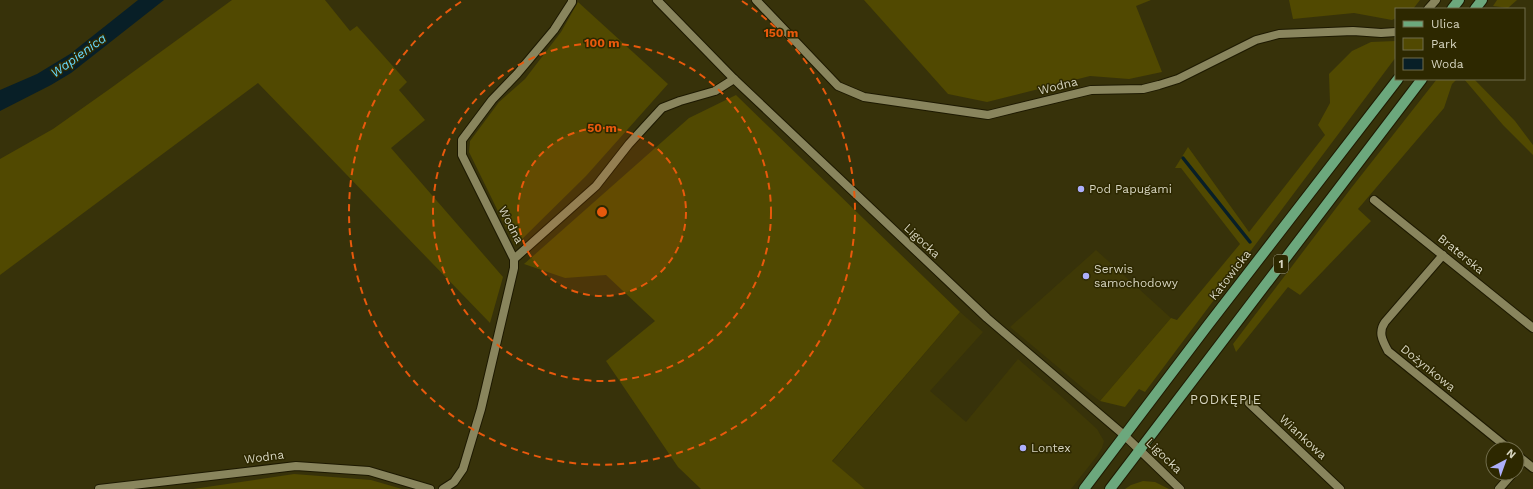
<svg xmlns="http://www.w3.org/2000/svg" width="1533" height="489" font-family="'Work Sans',sans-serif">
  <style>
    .built { fill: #3f3906 }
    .green { fill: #514901 }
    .water { fill: #081f27 }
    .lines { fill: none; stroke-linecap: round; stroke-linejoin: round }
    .stream { stroke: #081f27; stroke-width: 3.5 }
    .minor-casing { stroke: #1d1900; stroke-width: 10 }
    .tertiary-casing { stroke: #1d1900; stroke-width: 10 }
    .primary-casing { stroke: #1d1900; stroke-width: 12 }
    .minor { stroke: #89855d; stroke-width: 8 }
    .tertiary { stroke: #89855d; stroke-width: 8 }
    .primary { stroke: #6ca87d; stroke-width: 10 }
    .ring { fill: none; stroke: #e8590c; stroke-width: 2; stroke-dasharray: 7 5 }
    .poi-dot { fill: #adaffb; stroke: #2d2800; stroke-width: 1.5 }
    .labels { text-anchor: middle; stroke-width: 3; stroke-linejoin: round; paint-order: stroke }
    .shield { fill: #2d2800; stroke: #a3a086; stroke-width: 1 }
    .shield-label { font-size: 11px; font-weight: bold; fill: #d6d4bf }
    .street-label { font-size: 12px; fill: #d6d4bf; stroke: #2d2800 }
    .poi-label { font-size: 12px; fill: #d6d4bf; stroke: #2d2800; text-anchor: start }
    .water-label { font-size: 13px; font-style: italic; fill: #66d9fe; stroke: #2d2800 }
    .neighbourhood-label { font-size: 13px; letter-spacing: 1px; fill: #d6d4bf; stroke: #2d2800 }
    .centre { fill: #e8590c; stroke: #2d2800; stroke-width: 2 }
    .ring-label { font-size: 12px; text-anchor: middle; font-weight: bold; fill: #e8590c; stroke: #2d2800; stroke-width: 3; stroke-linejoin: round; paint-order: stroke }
  </style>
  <rect width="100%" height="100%" fill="#37320a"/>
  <path class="built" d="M1096 250 1171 318 1100 401 1084 389 1010 327Z
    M960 312 983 332 930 391 966 422 1018 359 1063 398 1097 429 1104 441 1102 448 1097 456 1071 489H865L832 462Z"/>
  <path class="green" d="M232 0H325L350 31 357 26 407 82 399 90 425 120 391 148 503 277 490 323 258 83 0 275V159L53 129 111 88Z
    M864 0H1151L1136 6 1162 72 1129 79 1090 76 987 102 948 94Z
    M1289 0H1420L1413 9H1396V18L1392 20 1354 13 1293 19Z
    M1497 0H1517L1508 8 1493 6Z
    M578 2 668 84 586 176 515 246 469 152 470 141 499 102 525 79 561 32Z
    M1396 41V57L1145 392 1139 389 1125 407 1100 401 1171 318 1177 320 1240 244 1181 168H1175L1188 147 1249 232 1325 135 1318 125 1330 103 1329 74 1352 51 1371 42Z
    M1437 79H1457L1452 84 1444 108 1358 209 1371 221 1300 295 1288 287 1236 352 1233 344 1352 187Z
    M1464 79H1474L1515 121 1533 145V155L1503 125Z
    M736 95 960 312 832 461 865 489H701L678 467 606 361 655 321 606 275 565 278 524 264 689 118Z
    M294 474 371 480 402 489H193Z
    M1143 481 1155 482 1169 489H1125L1131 485Z"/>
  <path class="water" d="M138 0H164L71 73 51 85 0 111V90L37 74 70 54Z"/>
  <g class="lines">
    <path class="stream" d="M1183 158 1250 242"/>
    <g class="minor-casing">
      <path id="minor" d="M756 0 838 86 864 97 988 115 1091 90 1143 89 1159 85 1178 79 1256 40 1279 34 1353 31 1381 33 1396 32
        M1428 9 1436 0
        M1374 200 1533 328
        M1443 255 1385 322C1378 332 1382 340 1388 351L1509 449
        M514 259 596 186 629 144 662 108 680 101 715 91 734 79
        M1249 403 1340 489
        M1517 455 1533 468
        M1517 468 1523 460
        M99 489 296 466 369 471 430 489
        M443 489 454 482 463 469 481 409 514 268V259L462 155V140L492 100 517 74 554 30 572 2V0
        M1499 489 1513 473"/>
    </g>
    <g class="tertiary-casing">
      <path id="tertiary" d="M657 0 734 79 987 318 1124 435 1180 489"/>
    </g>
    <g class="primary-casing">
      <path id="primary" d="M1452 9 1459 0
        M1475 9 1482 0
        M1084 489 1208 325 1398 79
        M1110 489 1422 79"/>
    </g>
    <use href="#minor" class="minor"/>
    <use href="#tertiary" class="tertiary"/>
    <use href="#primary" class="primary"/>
  </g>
  <circle cx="602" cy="212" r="84" fill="#e8590c" fill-opacity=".12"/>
  <g class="ring">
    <circle cx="602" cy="212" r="84"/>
    <circle cx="602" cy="212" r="169"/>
    <path d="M742 1A253 253 0 1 1 462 1"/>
  </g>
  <g class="poi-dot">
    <circle cx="1081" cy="189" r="4"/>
    <circle cx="1086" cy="276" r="4"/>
    <circle cx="1023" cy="448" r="4"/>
  </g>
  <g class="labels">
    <rect class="shield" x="1274" y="255" width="14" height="18" rx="3"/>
    <g class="shield-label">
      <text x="1281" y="268">1</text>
    </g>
    <g class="street-label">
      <text transform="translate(1058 86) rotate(-14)" y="4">Wodna</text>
      <text transform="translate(511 225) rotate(63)" y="4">Wodna</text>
      <text transform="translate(922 241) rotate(43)" y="4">Ligocka</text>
      <text transform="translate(1461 254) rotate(39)" y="4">Braterska</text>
      <text transform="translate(1230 275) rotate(-52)" y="4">Katowicka</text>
      <text transform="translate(1428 368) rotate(39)" y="4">Dożynkowa</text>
      <text transform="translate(1303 437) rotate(43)" y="4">Wiankowa</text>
      <text transform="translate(1164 456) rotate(44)" y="4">Ligocka</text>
      <text transform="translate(264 457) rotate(-7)" y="4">Wodna</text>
    </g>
    <g class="poi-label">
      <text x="1089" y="193">Pod Papugami</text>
      <text x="1094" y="273">Serwis<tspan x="1094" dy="14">samochodowy</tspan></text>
      <text x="1031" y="452">Lontex</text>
    </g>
    <g class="water-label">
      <text transform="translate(78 55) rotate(-36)" y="5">Wapienica</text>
    </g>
    <g class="neighbourhood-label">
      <text x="1226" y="404">PODKĘPIE</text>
    </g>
  </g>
  <circle cx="602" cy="212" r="6" class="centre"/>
  <g class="ring-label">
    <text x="781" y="37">150 m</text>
    <text x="602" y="47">100 m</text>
    <text x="602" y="132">50 m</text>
  </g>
  <rect x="1395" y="8" width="130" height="72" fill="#2d2800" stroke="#716d4c"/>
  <rect x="1403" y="21" width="20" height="6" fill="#6ca87d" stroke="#716d4c"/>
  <text x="1431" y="28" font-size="12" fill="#d6d4bf">Ulica</text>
  <rect x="1403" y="38" width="20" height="12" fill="#514901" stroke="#716d4c"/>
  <text x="1431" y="48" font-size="12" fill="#d6d4bf">Park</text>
  <rect x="1403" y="58" width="20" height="12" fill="#081f27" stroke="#716d4c"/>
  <text x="1431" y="68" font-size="12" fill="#d6d4bf">Woda</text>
  <g transform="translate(1505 461) rotate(41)"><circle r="19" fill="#2d2800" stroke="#716d4c"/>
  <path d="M0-3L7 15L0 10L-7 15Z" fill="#adaffb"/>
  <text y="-6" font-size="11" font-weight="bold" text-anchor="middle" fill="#d6d4bf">N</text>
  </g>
</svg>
